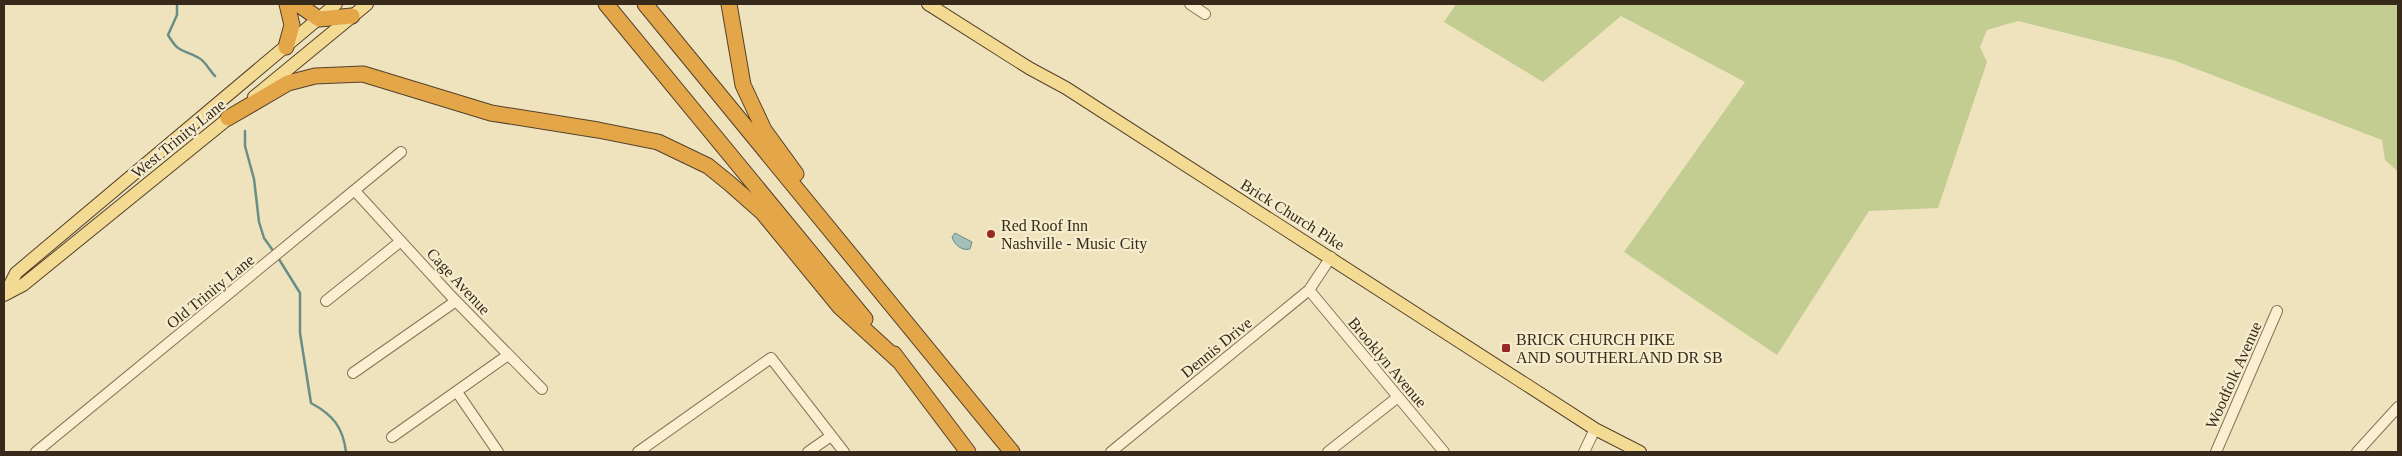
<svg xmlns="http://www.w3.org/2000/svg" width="2402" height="456" font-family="Georgia,serif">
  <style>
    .green { fill: #c3cd92 }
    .water { fill: #a2c0b9; stroke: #698e87 }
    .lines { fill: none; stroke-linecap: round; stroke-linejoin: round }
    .stream { stroke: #698e87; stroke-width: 2.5 }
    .minor-casing { stroke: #887356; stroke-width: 12 }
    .major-casing { stroke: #55412b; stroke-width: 14 }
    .highway-casing { stroke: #55412b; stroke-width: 17 }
    .minor { stroke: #faf0d1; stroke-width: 10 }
    .major { stroke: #f4db94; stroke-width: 12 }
    .highway { stroke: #e3a74a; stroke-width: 15 }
    .poi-dot { fill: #992924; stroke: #f6edce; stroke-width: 2 }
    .labels { text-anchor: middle; stroke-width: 4.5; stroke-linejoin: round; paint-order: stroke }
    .street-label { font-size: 16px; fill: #372a1b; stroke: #f6edce }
    .poi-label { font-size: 16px; fill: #372a1b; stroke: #f6edce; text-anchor: start }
  </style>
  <rect width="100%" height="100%" fill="#efe3be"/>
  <path class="green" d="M1456 4H2398V172L2385 160 2382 140 2173 60 2018 21 1987 30 1980 47 1987 62 1938 208 1869 211 1777 355 1624 252 1745 82 1621 16 1543 82 1444 22Z"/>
  <path class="water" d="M955 233 972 242 970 249C962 251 954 245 952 237Z"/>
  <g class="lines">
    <path class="stream" d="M177 4V15L168 35C180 55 182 48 199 58 205 61 210 71 215 76
      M245 131V146L254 179 259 222 264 238 274 252
      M277 256 300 293V333L311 403C333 415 343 427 346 452"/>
    <g class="minor-casing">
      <path id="minor" d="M1190 4 1205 14
        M355 191 451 296 542 389
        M1309 290 1444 452
        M326 301 401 241
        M353 373 456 301
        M457 392 498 452
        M392 437 508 355
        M36 452 401 152
        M638 452 771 358 844 452
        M808 452 831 436
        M1111 452 1309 290 1331 257
        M1328 452 1398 397
        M1584 452 1595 429
        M2216 452 2277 311
        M2357 452 2398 407"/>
    </g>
    <g class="major-casing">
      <path id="major" d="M928 4 1029 68 1066 88 1595 429 1640 452
        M254 97 367 4
        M6 293 16 273 336 4
        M4 295 23 285 235 113"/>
    </g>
    <g class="highway-casing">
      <path id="highway" d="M298 4 319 19 352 16
        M606 4 865 319
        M645 4 1012 452
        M729 4 743 85 764 130 796 174
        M286 47 292 25 287 4
        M228 118 288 83 315 76 363 74 491 113 598 130 658 142 708 166 729 183 763 213 840 307 900 362
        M894 354 968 452"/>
    </g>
    <use href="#minor" class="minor"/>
    <use href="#major" class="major"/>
    <use href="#highway" class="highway"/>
  </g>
  <g class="poi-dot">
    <circle cx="991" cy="234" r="5"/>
    <rect x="1501" y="343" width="10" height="10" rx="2.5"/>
  </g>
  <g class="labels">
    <g class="street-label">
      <text transform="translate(178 138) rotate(-39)" y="6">West Trinity Lane</text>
      <text transform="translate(1293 214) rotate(32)" y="6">Brick Church Pike</text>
      <text transform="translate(459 281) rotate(47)" y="6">Cage Avenue</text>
      <text transform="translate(210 291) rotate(-39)" y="6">Old Trinity Lane</text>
      <text transform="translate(1216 347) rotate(-39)" y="6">Dennis Drive</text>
      <text transform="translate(1388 362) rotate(50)" y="6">Brooklyn Avenue</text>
      <text transform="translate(2233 375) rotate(-66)" y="6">Woodfolk Avenue</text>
    </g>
    <g class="poi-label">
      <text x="1001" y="231">Red Roof Inn<tspan x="1001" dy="18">Nashville - Music City</tspan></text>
      <text x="1516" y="345">BRICK CHURCH PIKE<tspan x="1516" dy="18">AND SOUTHERLAND DR SB</tspan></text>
    </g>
  </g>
  <rect width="2402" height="456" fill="none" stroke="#372a1b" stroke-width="10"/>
</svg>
